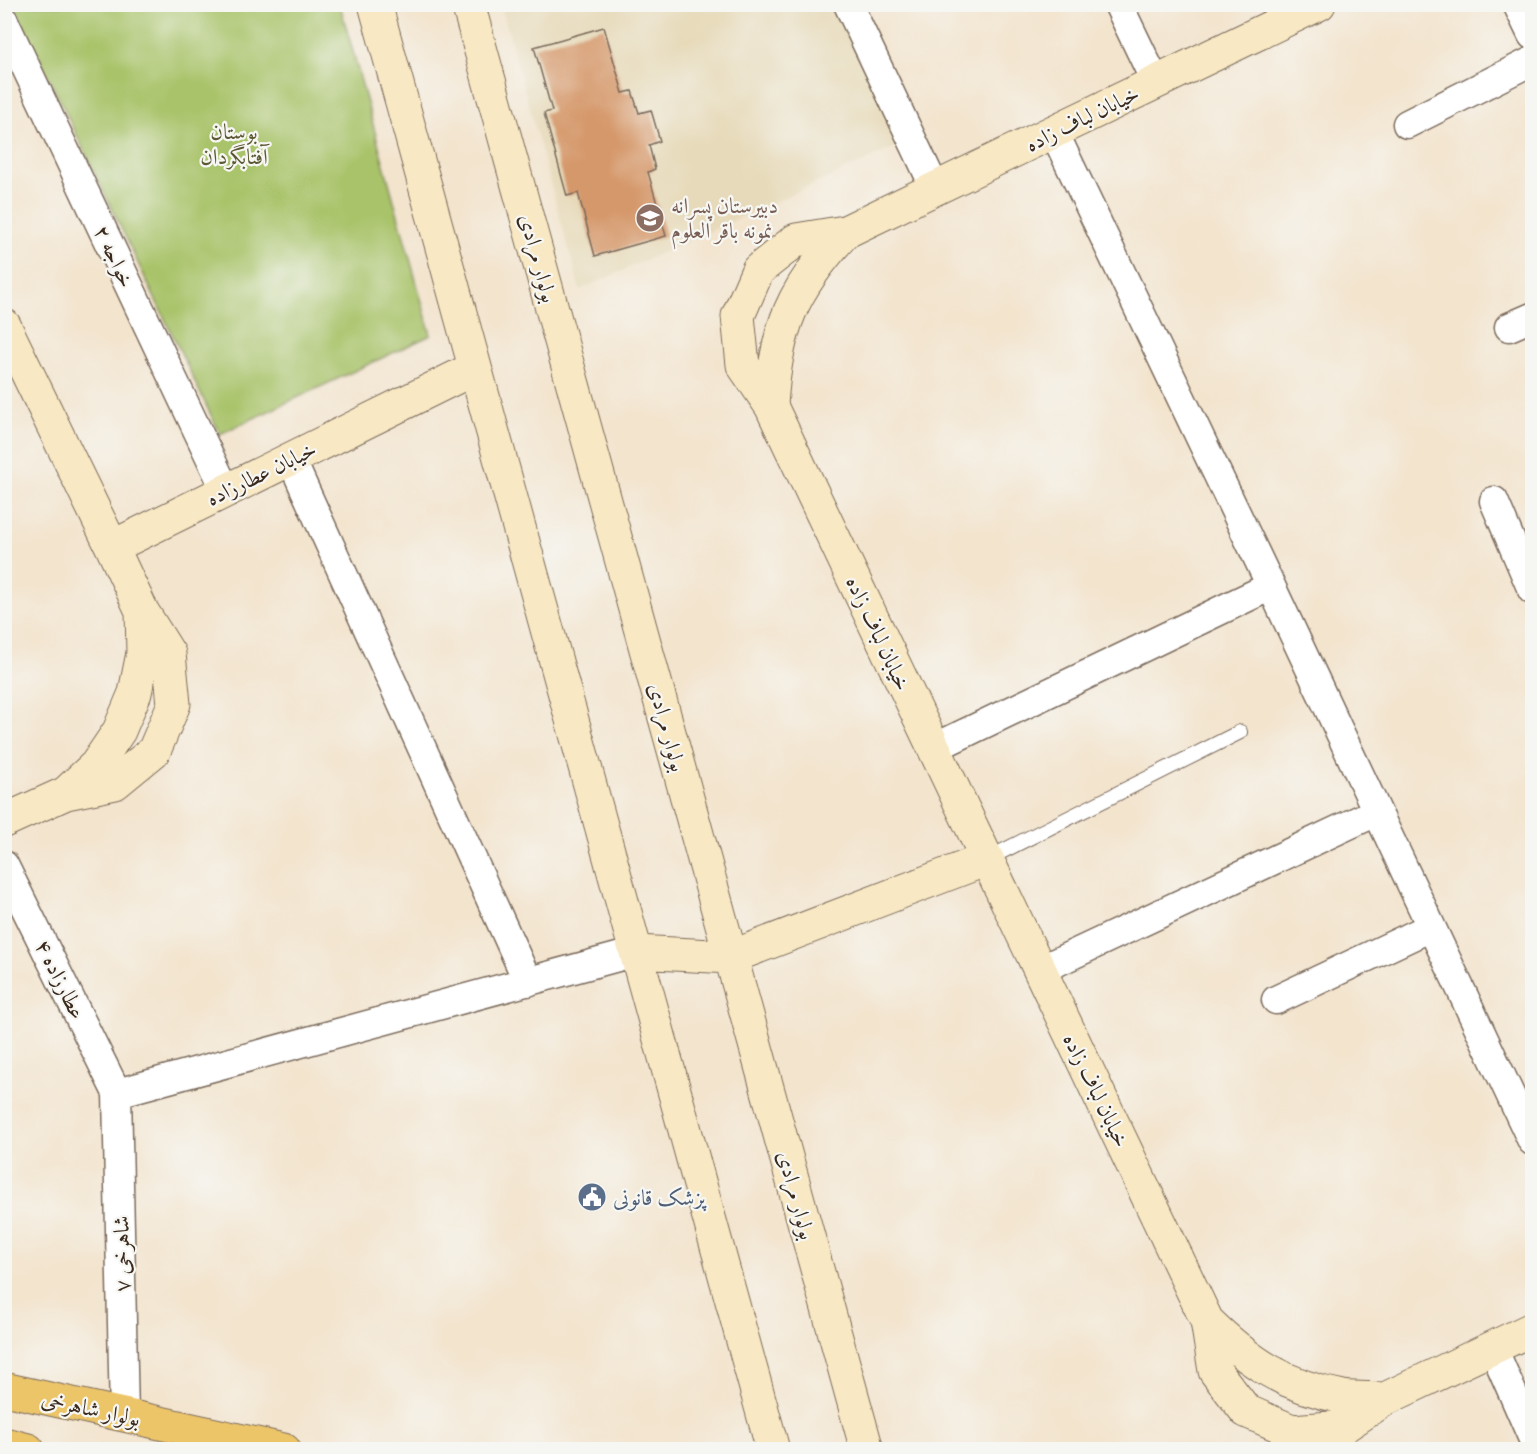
<svg xmlns="http://www.w3.org/2000/svg" width="1537" height="1454" font-family="'IM FELL DW Pica',Amiri,serif">
  <style>
    .built { fill: #e7daba }
    .green { fill: #a8c369; stroke: #727644; stroke-width: 1.5 }
    .building { fill: #d5986b }
    .lines { fill: none; stroke-linecap: round; stroke-linejoin: round }
    .lane-casing { stroke: #7b6b5c; stroke-width: 16 }
    .street-casing { stroke: #7b6b5c; stroke-width: 31 }
    .secondary-casing { stroke: #7b6b5c; stroke-width: 35 }
    .primary-casing { stroke: #7b6b5c; stroke-width: 35 }
    .lane { stroke: #fff; stroke-width: 14 }
    .street { stroke: #fff; stroke-width: 28 }
    .secondary { stroke: #f8e8c3; stroke-width: 33 }
    .primary { stroke: #edc569; stroke-width: 33 }
    .labels { text-anchor: middle; stroke-width: 4.5; stroke-linejoin: round; paint-order: stroke }
    .street-label { font-size: 22px; fill: #3b2a1e; stroke: #f6f6f2 }
    .park-label { font-size: 22px; fill: #5c5834; stroke: #f6f6f2 }
    .education-label { font-size: 22px; fill: #785e54; stroke: #f6f6f2; text-anchor: start }
    .service-label { font-size: 22px; fill: #4e5e75; stroke: #f6f6f2; text-anchor: start }
  </style>
  <rect width="100%" height="100%" fill="#f6f6f2"/>
  <filter id="ink" filterUnits="userSpaceOnUse"><feTurbulence type="fractalNoise" baseFrequency=".0167" numOctaves="2"/><feDisplacementMap in="SourceGraphic" scale="12" xChannelSelector="R" yChannelSelector="G"/><feConvolveMatrix kernelMatrix="1 2 1 2 8 2 1 2 1" color-interpolation-filters="sRGB"/></filter>
  <filter id="wash" filterUnits="userSpaceOnUse"><feTurbulence type="fractalNoise" baseFrequency=".008" numOctaves="4" result="noise"/><feDisplacementMap in="SourceGraphic" scale="24" xChannelSelector="R" yChannelSelector="G"/><feGaussianBlur stdDeviation="1.35" result="paint"/><feColorMatrix in="noise" values="0 0 0 0 0 0 0 0 0 0 0 0 0 0 0 0 0 1.4 0 .05"/><feComposite in="paint" operator="in"/></filter>
  <g filter="url(#wash)">
    <rect width="100%" height="100%" fill="#f3e4ce"/>
    <path class="built" d="M501 5H833L900 145 580 290Z"/>
    <path class="green" d="M14 5H340L431 335 220 434Z"/>
    <g id="blocks">
      <path class="building" d="M604 27 623 93 632 91 639 113 651 110 660 141 649 145 655 169 648 172 666 236 595 256 578 193 567 196 544 113 552 111 534 47Z"/>
    </g>
  </g>
  <g filter="url(#ink)">
    <use href="#blocks" fill-opacity="0" stroke="#7b6b5c" stroke-width="1.5"/>
    <g class="lines">
      <g class="lane-casing">
        <path id="lane" d="M987 859 1240 732"/>
      </g>
      <g class="street-casing">
        <path id="street" d="M848 4 935 188
          M1118 4 1156 83
          M1517 4 1532 35
          M4 21 226 491
          M1407 124 1532 61
          M1054 132 1271 586 1532 1141
          M1509 327 1532 317
          M291 459 528 982
          M1494 501 1532 590
          M934 748 1271 586
          M4 865 117 1093 124 1415
          M1040 970 1376 812
          M1276 1000 1431 927
          M117 1093 636 952
          M1493 1348 1532 1437"/>
      </g>
      <g class="secondary-casing">
        <path id="secondary" d="M375 4 773 1450
          M468 4 867 1450
          M1319 4 845 232 796 240 758 270 738 316 743 365 771 406 1207 1321 1215 1371 1246 1411 1292 1431 1343 1427 1385 1399 1532 1329
          M4 325 112 547
          M771 406C776 327 792 290 845 232
          M66 793 96 765 119 731 135 693 143 653 142 611
          M4 821 66 793 115 783 154 751 174 704 169 654 142 611 112 547 475 368
          M636 952 731 957 987 859
          M1207 1321C1249 1362 1284 1386 1343 1397 1356 1399 1371 1398 1385 1399"/>
      </g>
      <g class="primary-casing">
        <path id="primary" d="M4 1389 284 1450
          M4 1444 28 1450"/>
      </g>
      <use href="#lane" class="lane"/>
      <use href="#street" class="street"/>
      <use href="#secondary" class="secondary"/>
      <use href="#primary" class="primary"/>
    </g>
  </g>
  <defs>
    <g id="school-disc" transform="scale(1.5)"><circle r="9.5" fill="#8d6e63" stroke="#f6f6f2"/><path d="M0-5L7-2L0 1L-7-2ZM-4 1L0 2.5L4 1V4Q0 6-4 4Z" fill="#fff"/></g>
    <g id="civic-disc" transform="scale(1.5)"><circle r="9.5" fill="#5c6f8a" stroke="#f6f6f2"/><path d="M-.6-6.5H3V-4.5H.6V-3L4-1V1h2V6H-6V1h2V-1L-.6-3ZM-1.2 2.5V6h2.4V2.5Z" fill="#fff"/></g>
  </defs>
  <g fill-rule="evenodd">
    <use href="#school-disc" x="650" y="218"/>
    <use href="#civic-disc" x="592" y="1197"/>
  </g>
  <g class="labels">
    <g class="street-label">
      <text transform="translate(1082 118) rotate(-26)" y="8">خیابان لباف زاده</text>
      <text transform="translate(115 256) rotate(65)" y="8">خواجه ۲</text>
      <text transform="translate(539 258) rotate(75)" y="8">بولوار مرادی</text>
      <text transform="translate(261 473) rotate(-26)" y="8">خیابان عطارزاده</text>
      <text transform="translate(879 633) rotate(65)" y="8">خیابان لباف زاده</text>
      <text transform="translate(668 727) rotate(75)" y="8">بولوار مرادی</text>
      <text transform="translate(61 979) rotate(64)" y="8">عطارزاده ۴</text>
      <text transform="translate(1097 1090) rotate(64)" y="8">خیابان لباف زاده</text>
      <text transform="translate(797 1195) rotate(75)" y="8">بولوار مرادی</text>
      <text transform="translate(121 1254) rotate(-91)" y="8">شاهرخی ۷</text>
      <text transform="translate(91 1408) rotate(12)" y="8">بولوار شاهرخی</text>
    </g>
    <g class="park-label">
      <text x="234" y="139">بوستان<tspan x="234" dy="25">آفتابگردان</tspan></text>
    </g>
    <g class="education-label">
      <text x="671" y="213">دبیرستان پسرانه<tspan x="671" dy="25">نمونه باقر العلوم</tspan></text>
    </g>
    <g class="service-label">
      <text x="613" y="1205">پزشک قانونی</text>
    </g>
  </g>
  <rect width="1537" height="1454" fill="none" stroke="#f6f6f2" stroke-width="24"/>
</svg>
